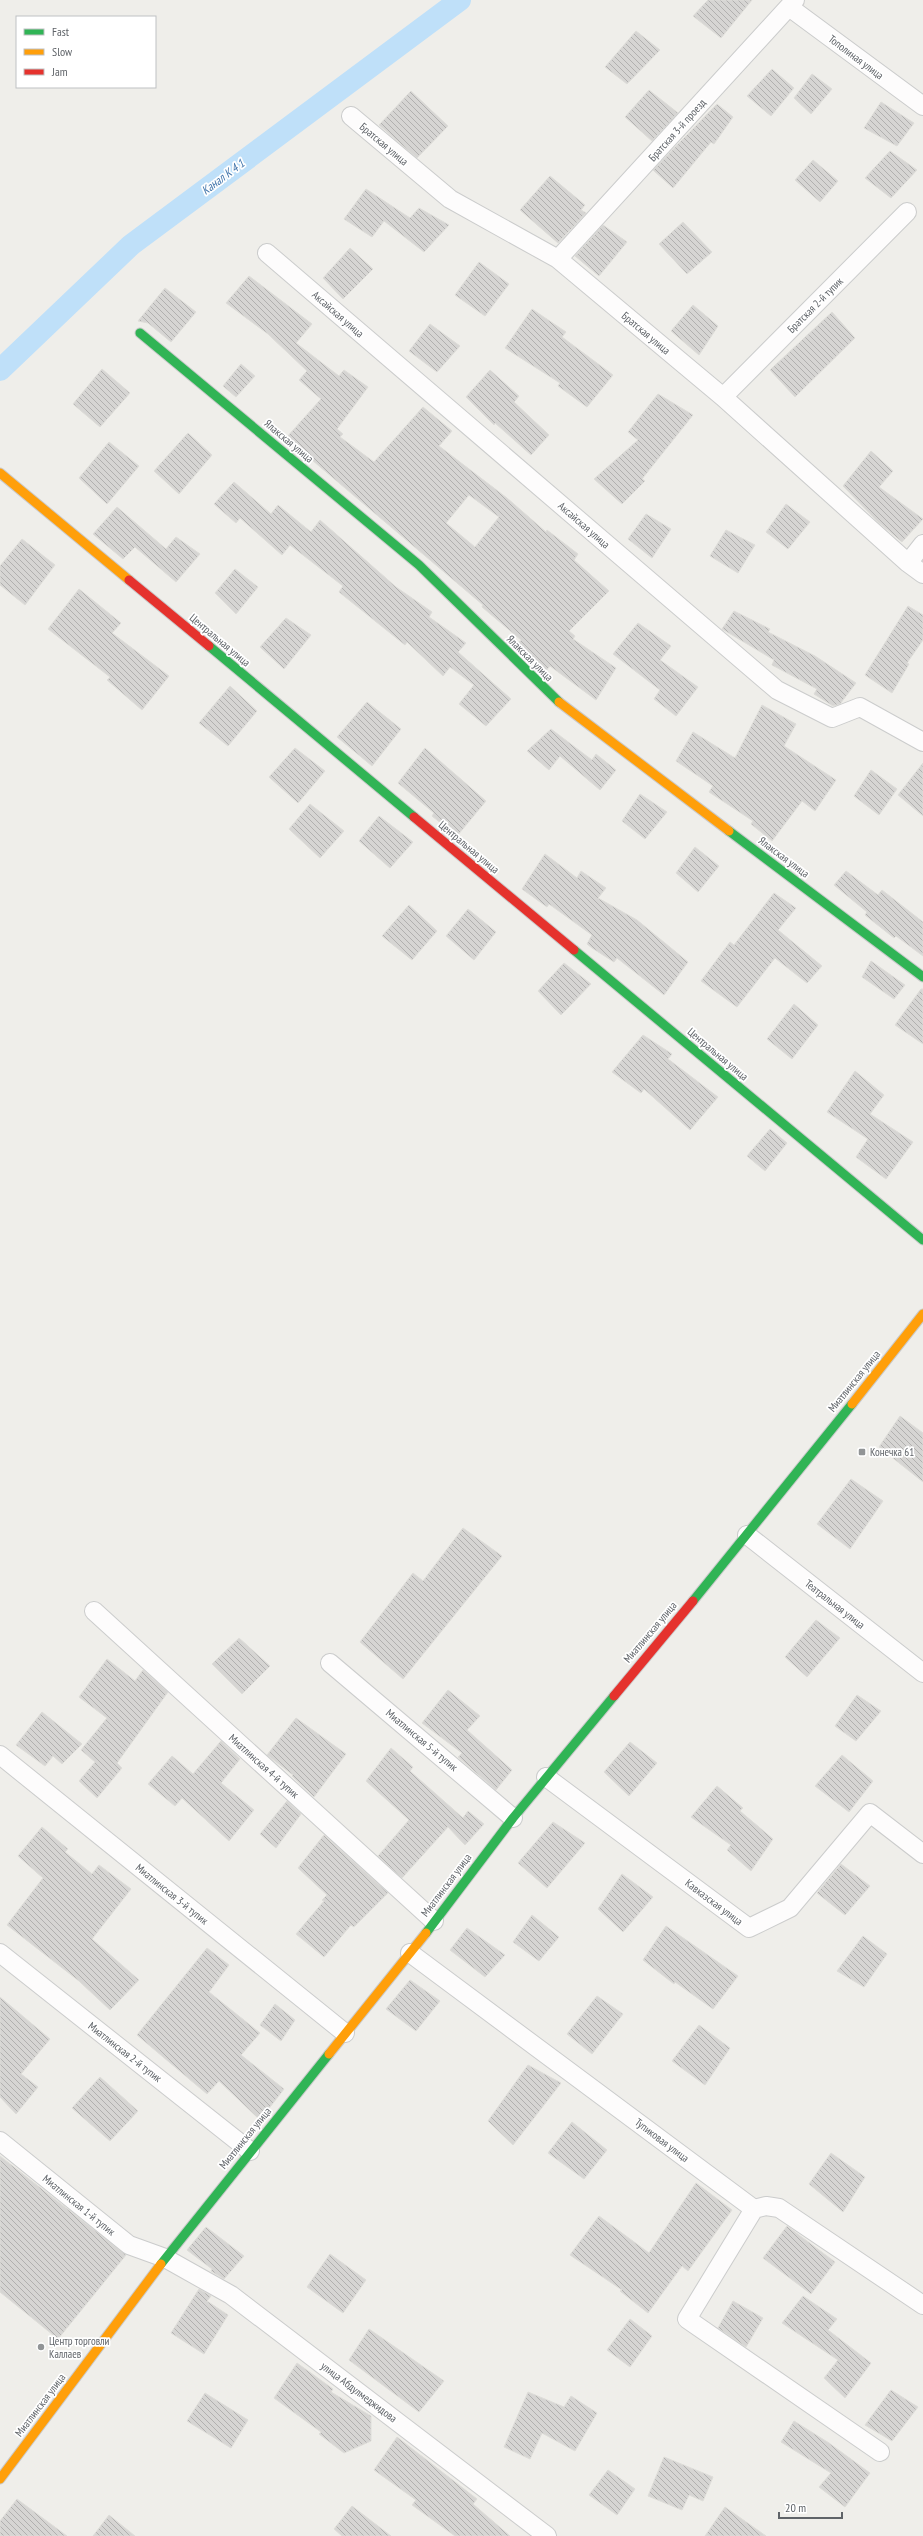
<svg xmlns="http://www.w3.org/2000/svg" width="923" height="2536" font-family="'PT Sans Narrow',sans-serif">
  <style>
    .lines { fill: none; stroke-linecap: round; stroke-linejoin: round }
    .canal { stroke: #bfe0f9; stroke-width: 22 }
    .building { fill: url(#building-back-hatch); stroke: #deddd9; fill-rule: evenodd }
    .street-casing { stroke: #cbcccc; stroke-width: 20 }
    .fast-casing { stroke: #cacacb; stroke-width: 11 }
    .slow-casing { stroke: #cacacb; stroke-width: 11 }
    .jam-casing { stroke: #cacacb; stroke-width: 11 }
    .street { stroke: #fdfcfc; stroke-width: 18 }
    .fast { stroke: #30b455; stroke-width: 9 }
    .slow { stroke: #ff9f0a; stroke-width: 9 }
    .jam { stroke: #e5322d; stroke-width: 9 }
    .poi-dot { fill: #919496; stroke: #fff; stroke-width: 1.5 }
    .labels { text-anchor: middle; stroke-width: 3.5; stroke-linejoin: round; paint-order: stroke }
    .street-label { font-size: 11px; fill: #5f6368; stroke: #fff }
    .poi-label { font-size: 11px; fill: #5f6368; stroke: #fff; text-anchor: start }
    .water-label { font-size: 12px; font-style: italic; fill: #4174aa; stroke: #fff }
  </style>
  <defs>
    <pattern id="building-back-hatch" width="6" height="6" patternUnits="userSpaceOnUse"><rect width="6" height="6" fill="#d6d5d3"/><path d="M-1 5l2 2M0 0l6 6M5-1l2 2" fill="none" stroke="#b1b0af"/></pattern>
  </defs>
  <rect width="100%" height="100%" fill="#efeeea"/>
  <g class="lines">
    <path class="canal" d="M0 370 131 245 460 0"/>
  </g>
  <path class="building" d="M708 0H752L721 38 693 16Z
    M636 31 660 50 627 84 605 67Z
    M772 69 794 88 771 116 747 96Z
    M812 74 832 89 811 114 794 98Z
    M649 90 678 113 652 141 625 117Z
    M411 91 448 126 417 158 379 125Z
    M881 102 914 123 897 146 864 128Z
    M717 104 733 117 714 144 711 142 673 188 653 170Z
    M890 151 917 170 891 198 865 178Z
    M813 160 838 181 820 202 795 180Z
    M550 176 585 205 581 210 586 213 558 243 520 210Z
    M366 189 410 218 419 208 449 225 424 252 384 221 372 237 344 219Z
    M683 222 712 252 687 274 659 244Z
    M603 225 627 242 599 276 575 256Z
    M350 248 373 269 343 299 323 278Z
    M479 262 509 284 485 316 455 295Z
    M249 276 312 324 296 343 339 376 344 370 368 387 337 429 343 434 340 437 374 462 423 407 452 431 439 446 507 498 546 532 547 530 578 554 574 560 609 591 569 631 575 636 573 639 616 668 596 700 550 666 545 672 517 644 521 640 482 607 483 605 286 438 321 399 299 380 307 371 268 334 226 303ZM469 495 499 517 475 547 446 523Z
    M165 288 196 312 171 342 148 323 138 321Z
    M693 305 718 326 699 355 671 331Z
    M532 309 566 332 562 337 613 375 587 407 558 386 560 383 505 348Z
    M832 312 855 338 795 397 770 370Z
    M430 324 460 346 437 372 409 351Z
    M241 364 255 376 236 397 223 386Z
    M102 369 130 393 100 427 73 404Z
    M490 370 519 396 514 402 549 435 531 455 495 423 494 425 466 397Z
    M658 394 693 415 642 479 645 481 622 504 594 479 638 440 628 432Z
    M188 433 212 455 179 494 154 471Z
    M109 442 139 466 107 504 79 478Z
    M871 451 893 471 879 487 923 519 902 542 878 522 843 486Z
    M234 482 271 514 278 505 311 532 320 520 396 587 432 612 429 617 466 643 458 652 511 699 486 726 459 704 474 685 450 667 443 676 407 642 405 645 339 592 343 586 290 545 282 555 240 518 236 523 214 504Z
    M786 504 810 522 788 549 766 532Z
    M117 507 166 549 176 537 200 554 176 582 135 547 123 559 93 534Z
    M646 514 671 529 652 558 628 539Z
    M726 530 755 545 738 573 710 556Z
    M22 539 55 565 25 605 0 585V566Z
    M235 569 258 587 236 614 215 593Z
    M79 589 121 623 112 633 169 676 142 710 107 680 110 677 48 629Z
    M908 606 923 615V640L907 663 909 664 892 693 865 675Z
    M734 611 770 629 768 632 815 656 856 683 840 704 833 706 814 694 817 689 772 665 774 660 722 629Z
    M286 618 311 635 284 669 260 647Z
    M638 623 671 646 660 660 698 687 676 716 654 699 660 690 613 654Z
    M230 686 257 711 228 746 199 723Z
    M367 702 401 729 372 766 337 737Z
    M762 705 796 724 784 746 836 780 815 811 802 801 772 841 751 824 753 821 709 792 713 786 676 761 693 732 735 758Z
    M551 729 592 760 596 754 616 770 600 790 560 756 549 770 527 751Z
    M295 748 325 771 298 803 269 777Z
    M425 748 486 801 457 836 432 816 434 813 398 783Z
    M923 763V816L898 795Z
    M871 770 897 789 879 815 854 796Z
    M640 794 667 812 645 839 622 821Z
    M310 804 344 831 320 858 289 829Z
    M379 816 413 842 390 868 359 841Z
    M695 847 719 866 698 892 676 873Z
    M545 854 577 878 581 871 606 888 598 898 637 920 688 962 664 995 617 958 614 962 592 948 587 944 592 935 549 904 547 907 522 889Z
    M846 871 878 895 882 890 923 922V956L896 936 894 938 865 915 867 912 834 885Z
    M774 893 796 908 778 930 822 966 807 983 775 958 737 1007 701 981 730 942 734 945Z
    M409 905 437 931 412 960 382 936Z
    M468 909 496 932 474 960 446 936Z
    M871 961 905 985 894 999 862 977Z
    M564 963 591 984 561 1015 538 991Z
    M921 989H923V1044L895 1025Z
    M794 1004 818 1025 792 1059 767 1039Z
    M643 1035 672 1054 668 1059 718 1097 690 1130 644 1089 641 1093 612 1072Z
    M855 1071 884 1095 870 1114 913 1142 886 1179 856 1157 868 1139 827 1112Z
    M770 1129 787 1143 765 1171 747 1156Z
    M900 1416 923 1433V1482L879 1447Z
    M851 1479 883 1501 850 1549 817 1524Z
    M463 1528 502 1556 403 1679 360 1642 413 1573 423 1581Z
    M816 1620 840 1638 807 1677 785 1657Z
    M239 1638 270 1666 242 1694 212 1664Z
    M107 1659 135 1681 143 1670 168 1692 117 1763 122 1768 97 1798 79 1781 95 1762 81 1750 107 1718 79 1697Z
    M448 1690 480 1716 467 1730 512 1770 496 1790 458 1757 462 1753 422 1723Z
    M857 1695 881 1711 856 1741 835 1726Z
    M42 1712 82 1744 62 1764 53 1756 45 1766 16 1745Z
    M296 1718 346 1754 314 1797 292 1776 293 1775 267 1755Z
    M221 1741 240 1759 221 1783 254 1810 229 1841 182 1798 175 1806 148 1784 172 1756 193 1774Z
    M630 1742 657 1763 629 1796 604 1772Z
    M391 1748 413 1767 410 1771 463 1818 468 1811 484 1824 465 1845 448 1827 402 1878 378 1856 409 1820 366 1781Z
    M842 1755 873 1781 849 1812 815 1786Z
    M717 1786 743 1808 740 1811 773 1839 751 1871 727 1850 731 1845 691 1817Z
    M287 1801 301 1814 276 1848 260 1834Z
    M553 1822 585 1843 547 1888 518 1863Z
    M42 1827 68 1849 65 1852 92 1874 99 1865 131 1889 92 1939 139 1980 110 2010 79 1981 7 1925 43 1878 18 1856Z
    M324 1835 388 1893 354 1927 351 1925 324 1957 296 1934 324 1901 322 1900 327 1895 298 1868Z
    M841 1864 870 1886 845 1915 817 1893Z
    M622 1874 653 1897 623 1932 598 1909Z
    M532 1915 559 1937 539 1961 513 1942Z
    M666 1926 738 1976 713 2009 675 1982 674 1984 643 1960Z
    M467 1928 505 1955 485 1977 450 1950Z
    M863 1936 887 1954 864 1987 837 1971Z
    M207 1948 229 1965 209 1992 260 2033 241 2055 284 2089 260 2120 219 2081 207 2094 137 2035Z
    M410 1980 440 2001 416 2031 386 2009Z
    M597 1996 623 2014 592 2054 567 2034Z
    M0 1997 50 2039 21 2074 38 2087 16 2114 0 2097Z
    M275 2004 295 2020 281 2041 260 2025Z
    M699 2025 730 2048 705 2085 672 2061Z
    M528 2065 561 2083 513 2145 488 2121Z
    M100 2077 138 2111 110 2141 72 2108Z
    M572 2122 607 2150 584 2179 548 2153Z
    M831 2153 865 2177 843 2212 809 2184Z
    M0 2156 126 2255 58 2339 0 2292Z
    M696 2183 732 2210 688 2271 682 2266 648 2313 620 2291 622 2290 570 2255 599 2216 649 2253Z
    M787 2226 835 2262 811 2294 763 2258Z
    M206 2227 244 2256 224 2279 211 2271 212 2269 187 2250Z
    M330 2254 366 2280 343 2313 307 2287Z
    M199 2289 211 2296 207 2301 228 2315 204 2354 171 2333Z
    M803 2296 837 2319 828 2330 871 2363 845 2398 824 2378 838 2360 782 2323Z
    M733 2301 763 2318 746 2347 718 2328Z
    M630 2319 652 2336 630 2367 607 2350Z
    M369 2329 444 2381 419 2412 349 2360Z
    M297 2363 333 2389 331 2392 371 2416V2441L344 2453 319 2434 321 2432 274 2398Z
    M891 2390 918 2407 892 2441 865 2425Z
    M528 2392 564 2407 571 2396 597 2413 575 2451 542 2433 530 2459 504 2447Z
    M205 2393 248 2420 231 2448 187 2421Z
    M794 2421 829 2443 870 2473 845 2507 819 2487 831 2473 781 2442Z
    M397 2437 477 2499 473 2504 510 2536H455L412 2505 416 2500 374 2470Z
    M664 2457 713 2477 703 2501 689 2495 682 2510 648 2496Z
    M608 2470 635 2489 617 2515 589 2495Z
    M17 2499 67 2536H0V2521Z
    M352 2506 391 2536H342L334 2529Z
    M725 2507 766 2536H705Z
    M109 2515 135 2536H93Z"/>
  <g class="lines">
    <g class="street-casing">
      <path id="street" d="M789 7 923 106
        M351 116 450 199 558 259 723 397 908 563 923 574
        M267 253 777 690 832 718 860 707 923 742
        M558 259 795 0
        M723 397 907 212
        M908 563 923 544
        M747 1535 923 1673
        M94 1611 434 1921
        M330 1663 513 1818
        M0 1755 345 2033
        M546 1777 749 1928 790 1908 870 1813 923 1854
        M0 1953 250 2151
        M410 1953 754 2209 766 2206 779 2208 923 2305
        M0 2141 129 2245 165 2258 231 2295 547 2536
        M754 2209 687 2319 880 2452"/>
    </g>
    <g class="fast-casing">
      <path id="fast" d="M140 333 419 565 559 702
        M209 646 414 817
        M729 831 923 977
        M574 950 923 1240
        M693 1601 852 1404
        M426 1933 513 1818 614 1696
        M161 2264 329 2054"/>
    </g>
    <g class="slow-casing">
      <path id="slow" d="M0 473 129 580
        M559 702 729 831
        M852 1404 923 1314
        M329 2054 426 1933
        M0 2479 161 2264"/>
    </g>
    <g class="jam-casing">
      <path id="jam" d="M129 580 209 646
        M414 817 574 950
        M614 1696 693 1601"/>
    </g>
    <use href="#street" class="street"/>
    <use href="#fast" class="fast"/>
    <use href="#slow" class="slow"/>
    <use href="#jam" class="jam"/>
  </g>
  <g class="poi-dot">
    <rect x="858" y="1448" width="8" height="8" rx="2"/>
    <circle cx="41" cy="2347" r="4"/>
  </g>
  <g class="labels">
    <g class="street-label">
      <text transform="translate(856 57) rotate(37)" y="4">Тополиная улица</text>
      <text transform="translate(677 130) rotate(-48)" y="4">Братская 3-й проезд</text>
      <text transform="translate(384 144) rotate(40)" y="4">Братская улица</text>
      <text transform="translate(815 305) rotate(-45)" y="4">Братская 2-й тупик</text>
      <text transform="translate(338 314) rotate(41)" y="4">Аксайская улица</text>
      <text transform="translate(646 333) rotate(40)" y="4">Братская улица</text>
      <text transform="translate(289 441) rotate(40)" y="4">Ялакская улица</text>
      <text transform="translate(584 525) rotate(41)" y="4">Аксайская улица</text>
      <text transform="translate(220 640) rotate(40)" y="4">Центральная улица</text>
      <text transform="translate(530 658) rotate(45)" y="4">Ялакская улица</text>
      <text transform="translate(469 847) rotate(40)" y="4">Центральная улица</text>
      <text transform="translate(784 857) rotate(37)" y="4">Ялакская улица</text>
      <text transform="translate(718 1054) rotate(40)" y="4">Центральная улица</text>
      <text transform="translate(854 1381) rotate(-51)" y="4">Миатлинская улица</text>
      <text transform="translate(835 1604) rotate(38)" y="4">Театральная улица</text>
      <text transform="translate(650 1632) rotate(-50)" y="4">Миатлинская улица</text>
      <text transform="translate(422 1740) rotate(40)" y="4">Миатлинская 5-й тупик</text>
      <text transform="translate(264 1766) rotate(42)" y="4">Миатлинская 4-й тупик</text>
      <text transform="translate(446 1885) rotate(-53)" y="4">Миатлинская улица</text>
      <text transform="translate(172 1894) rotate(39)" y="4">Миатлинская 3-й тупик</text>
      <text transform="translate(714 1902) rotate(37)" y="4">Кавказская улица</text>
      <text transform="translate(125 2052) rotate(38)" y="4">Миатлинская 2-й тупик</text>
      <text transform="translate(245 2138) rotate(-51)" y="4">Миатлинская улица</text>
      <text transform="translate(662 2140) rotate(37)" y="4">Тупиковая улица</text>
      <text transform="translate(79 2205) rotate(39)" y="4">Миатлинская 1-й тупик</text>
      <text transform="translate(359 2392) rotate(37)" y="4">улица Абдулмеджидова</text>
      <text transform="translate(40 2405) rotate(-53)" y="4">Миатлинская улица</text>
    </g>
    <g class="poi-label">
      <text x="870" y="1456">Конечка 61</text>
      <text x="49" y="2345">Центр торговли<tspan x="49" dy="13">Каллаев</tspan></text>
    </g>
    <g class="water-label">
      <text transform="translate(223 177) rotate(-37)" y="4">Канал К 4 1</text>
    </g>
  </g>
  <rect x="16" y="16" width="140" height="72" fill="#ffffff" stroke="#bfc1c3"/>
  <rect x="24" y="29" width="20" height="6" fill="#30b455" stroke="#bfc1c3"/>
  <text x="52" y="36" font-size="12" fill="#5f6368">Fast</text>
  <rect x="24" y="49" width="20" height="6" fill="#ff9f0a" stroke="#bfc1c3"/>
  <text x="52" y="56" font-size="12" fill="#5f6368">Slow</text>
  <rect x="24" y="69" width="20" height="6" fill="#e5322d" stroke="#bfc1c3"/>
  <text x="52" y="76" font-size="12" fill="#5f6368">Jam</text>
  <path d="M779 2512v6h63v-6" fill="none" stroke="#5f6368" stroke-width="2"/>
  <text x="785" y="2512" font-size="12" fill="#5f6368" stroke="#ffffff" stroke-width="3" paint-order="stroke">20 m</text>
</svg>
